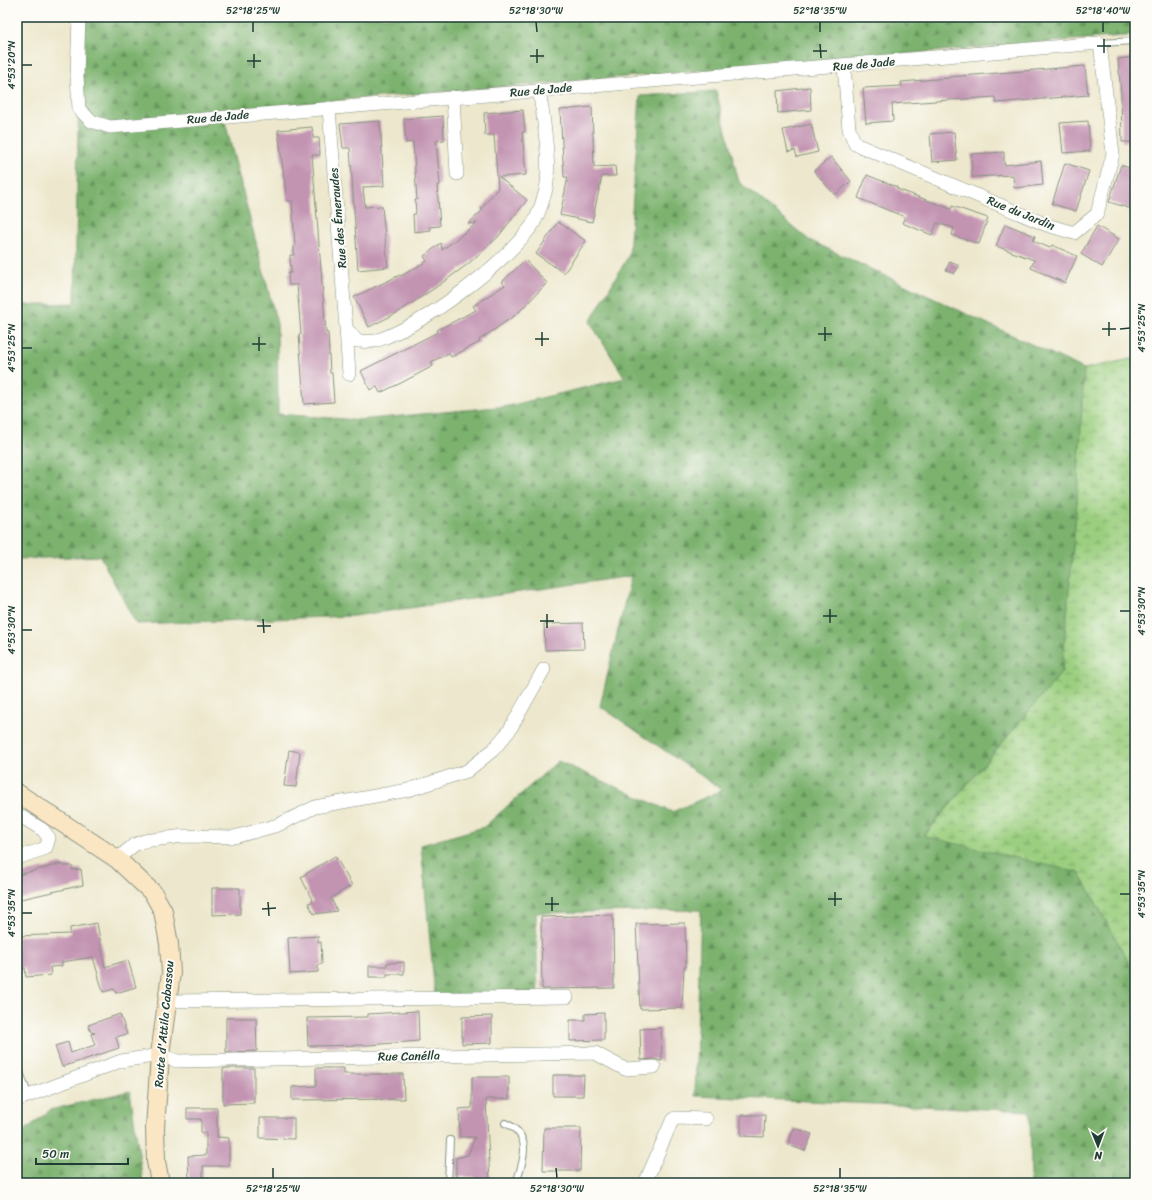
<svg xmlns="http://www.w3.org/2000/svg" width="1152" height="1200" font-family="Sriracha,sans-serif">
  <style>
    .forest { fill: url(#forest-firs); stroke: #4e7851 }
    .wetland { fill: url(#wetland-marsh); stroke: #5d865a }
    .building { fill: #c394b2 }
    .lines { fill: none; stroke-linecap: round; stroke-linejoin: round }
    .service-casing { stroke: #869280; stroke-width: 8 }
    .minor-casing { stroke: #869280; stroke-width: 14 }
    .secondary-casing { stroke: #869280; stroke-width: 20 }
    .service { stroke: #fff; stroke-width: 6 }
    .minor { stroke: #fff; stroke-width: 13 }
    .secondary { stroke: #fbe6c4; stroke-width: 18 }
    .ticks { fill: none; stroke: #1f3d34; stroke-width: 1.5 }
    .labels { text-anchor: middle; stroke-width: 4; stroke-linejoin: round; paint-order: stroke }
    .street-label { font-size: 12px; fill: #1f3d34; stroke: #fdfcf7 }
    .neatline { fill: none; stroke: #1f3d34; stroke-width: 1.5 }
    .ticks-label { font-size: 10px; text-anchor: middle; fill: #1f3d34 }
  </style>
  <defs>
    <pattern id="forest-firs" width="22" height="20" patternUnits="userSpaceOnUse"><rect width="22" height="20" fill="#7cb26e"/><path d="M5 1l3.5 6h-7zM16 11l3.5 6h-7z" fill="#65925b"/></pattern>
    <pattern id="wetland-marsh" width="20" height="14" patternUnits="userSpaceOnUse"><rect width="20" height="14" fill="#9bcf7f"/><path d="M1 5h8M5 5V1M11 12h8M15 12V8" fill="none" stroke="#7ea969"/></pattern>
  </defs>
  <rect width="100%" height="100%" fill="#fdfcf7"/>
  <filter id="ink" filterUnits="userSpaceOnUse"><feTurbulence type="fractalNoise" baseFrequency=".025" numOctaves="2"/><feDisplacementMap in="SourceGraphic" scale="8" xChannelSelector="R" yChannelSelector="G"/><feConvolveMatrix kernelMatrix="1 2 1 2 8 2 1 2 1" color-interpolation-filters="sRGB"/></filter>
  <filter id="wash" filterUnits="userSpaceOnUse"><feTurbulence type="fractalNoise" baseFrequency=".012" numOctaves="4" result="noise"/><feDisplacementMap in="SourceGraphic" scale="16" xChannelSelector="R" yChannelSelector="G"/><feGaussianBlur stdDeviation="0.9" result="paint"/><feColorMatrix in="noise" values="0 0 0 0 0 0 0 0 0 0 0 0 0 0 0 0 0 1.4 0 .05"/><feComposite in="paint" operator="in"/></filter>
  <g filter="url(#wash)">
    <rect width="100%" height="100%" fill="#ede8cd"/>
    <path class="forest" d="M80 17H1135V35L222 110 277 324 278 414 358 420 508 406 625 378 590 322 629 255 640 96 716 91 739 182 809 240 1084 369 1077 502 1062 672 924 835 1080 873 1135 974V1183H1031L1030 1111 695 1096 701 910 536 913 538 997 435 996 421 845 484 827 558 761 672 812 722 790 600 706 631 576 354 616 136 624 100 556 17 559V305L75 303Z
      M130 1091 143 1182 17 1183V1137L50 1110Z"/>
    <path class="wetland" d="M1135 358V974L1080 873 924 836 1062 672 1077 502 1084 369Z"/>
    <g id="blocks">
      <path class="building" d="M1135 57V142H1122L1121 94 1118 59Z
        M1085 66 1088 95 996 103 995 97 892 104 893 121 866 123 863 88 902 86 901 82 949 78V77Z
        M810 87 811 110 778 113 777 91Z
        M592 107 594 167 615 166 616 176H602L592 222 560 215 568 177H564L560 110Z
        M523 110 525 132H522L526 175 499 177 527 200 498 237 468 264 435 288 397 313 369 327 354 297 400 275 401 276 427 261 424 256 441 243 442 250 477 223 468 224 483 210 481 209 498 188 494 135H485L484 113Z
        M443 116 444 140 436 141 440 185H437L440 226 429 227 431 230 414 232 413 214H416L415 200H417L413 142 406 143 404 119Z
        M380 121 384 186 363 187 365 207 382 206 388 267 358 270 350 148H343L340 124Z
        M1088 121 1090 151 1063 153 1060 123Z
        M811 124 818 152 797 157 795 150 788 152 783 130Z
        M312 127 313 138H319L320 155H312L326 333H328L330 373H332L334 402 304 404 301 363 299 334H301L297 285H289L288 273H291L290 255H294V246H295L292 201H287L278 130Z
        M954 132 957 160 932 162 930 134Z
        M1004 152V165L1041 161 1043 185 1014 188 1013 175 972 177 971 154Z
        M831 157 851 181 835 195 814 171Z
        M1065 163 1089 171 1076 211 1052 204Z
        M1121 165 1135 170V210L1109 202Z
        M867 175 897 187V189L951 209 952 206 988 218 979 244 952 235 954 228 937 223 932 235 902 223 905 217 858 198Z
        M558 222 586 241 564 273 536 254Z
        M1005 224 1035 236 1033 241 1050 248 1052 245 1077 256 1065 283 1031 268 1034 260 996 246Z
        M1097 226 1119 239 1102 267 1081 254Z
        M525 260 547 283 517 314 479 340 480 342 451 357 449 353 431 362 433 366 403 382 380 393 377 387 370 390 361 371 438 332 437 330 476 310 473 306 505 285 502 282Z
        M950 261 959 266 954 274 946 270Z
        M583 623 584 649 545 650 544 624Z
        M289 750 300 752 296 787 284 786Z
        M335 856 352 885 331 898 337 911 314 914 308 903 313 902 301 877Z
        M61 864 63 866H72V870L81 869 83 885 17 900V875Z
        M212 888H240V914L212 915Z
        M613 915 614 988 542 989 541 917Z
        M97 923 105 967 128 960 136 987 116 993 114 989 103 992 93 957 62 962V966L50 967 51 975 26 977 25 968 17 969V936L70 934V928Z
        M685 923 686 967H684L682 1008 640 1009 636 924Z
        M318 936V942H321L322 964 318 965V972L290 974 288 938Z
        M404 962V974H387V977H369V966H387V963Z
        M418 1011 419 1041 369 1045 308 1046 307 1018 368 1017V1014Z
        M604 1013V1040L570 1041V1020H585V1014Z
        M120 1014 127 1034 116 1037 119 1048 62 1067 55 1046 68 1042 71 1053 95 1045 91 1034 95 1033 91 1032 88 1025Z
        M492 1016V1043L462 1044V1017Z
        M226 1018H256L257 1051 226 1052Z
        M661 1028 662 1061 653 1059 641 1060 640 1029Z
        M226 1068H254V1103L223 1104V1069Z
        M316 1068H344V1074H403L404 1099 292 1100V1087L316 1086Z
        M553 1075H584L583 1096H553Z
        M472 1077H509V1099H486L490 1183H474V1177H456V1158L468 1155 475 1137H460L459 1109 472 1108Z
        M187 1108H217V1137L229 1138V1166H203V1179H189L188 1156 206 1155V1133H201V1119H187Z
        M741 1115H765L764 1137 741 1136Z
        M260 1118H294V1139L260 1138Z
        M544 1128H581L580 1171H543Z
        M794 1128 812 1134 805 1151 788 1145Z"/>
    </g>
  </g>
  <g filter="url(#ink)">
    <use href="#blocks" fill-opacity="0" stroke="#869280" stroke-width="1"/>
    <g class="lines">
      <g class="service-casing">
        <path id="service" d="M1100 43 1135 41
          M17 1064 29 1097
          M505 1123C533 1135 524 1160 516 1183
          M448 1183 450 1140"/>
      </g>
      <g class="minor-casing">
        <path id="minor" d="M79 17 77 76 79 109 91 121 110 127 1100 43 1113 154 1097 214 1074 233 1047 225 855 144 849 129 844 65
          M453 97 457 174
          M329 108 346 328 357 341C364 341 372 343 378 340 427 323 500 267 531 227 538 218 542 203 545 193 552 172 543 112 539 90
          M346 328 349 374
          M17 814 43 830 49 838 46 848 17 858
          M117 859 134 845 144 841 184 836 234 837 278 825 315 807 408 790 467 771 493 750 509 731 544 669
          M168 1001 567 997
          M17 1100 121 1061 160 1055 177 1061 595 1053 625 1069 654 1067
          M645 1183 671 1123 675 1118 706 1119"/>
      </g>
      <g class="secondary-casing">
        <path id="secondary" d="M17 793 117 859 153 893 163 911 169 944 171 973 160 1055 155 1128 156 1161 160 1183"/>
      </g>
      <use href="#service" class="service"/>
      <use href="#minor" class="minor"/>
      <use href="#secondary" class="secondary"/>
    </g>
  </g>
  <path class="ticks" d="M253 22V32M536 22 537 32M820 22V32M1103 22V32M1104 39V53M820 44 821 58M1097 46H1111M537 49V63M813 51H827M254 54V68M530 56H544M247 61H261M22 65H32M1109 322V336M825 327V341M1102 329H1116M1120 329 1130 328M542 332V346M818 334H832M259 337V351M535 339H549M252 344H266M22 348H32M830 609V623M1120 611H1130M547 614V628M823 616H837M263 619 264 633M540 621H554M257 626H271M22 630H32M835 892V906M1120 894H1130M552 897V911M828 899H842M268 902 269 916M545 904H559M262 909 276 908M22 913H32M273 1168V1178M556 1168 557 1178M840 1168V1178"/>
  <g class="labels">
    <g class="street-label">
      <text transform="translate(864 64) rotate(-5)" y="4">Rue de Jade</text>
      <text transform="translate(541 90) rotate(-5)" y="4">Rue de Jade</text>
      <text transform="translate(218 117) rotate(-5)" y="4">Rue de Jade</text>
      <text transform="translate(1021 213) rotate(22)" y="4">Rue du Jardin</text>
      <text transform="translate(338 218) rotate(-95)" y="4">Rue des Émeraudes</text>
      <text transform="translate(164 1024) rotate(-85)" y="4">Route d'Attila Cabassou</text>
      <text transform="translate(409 1056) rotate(-1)" y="4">Rue Canélla</text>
    </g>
  </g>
  <rect width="1152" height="1200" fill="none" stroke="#fdfcf7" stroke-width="44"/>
  <g transform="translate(1098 1146) rotate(179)" stroke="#fdfcf7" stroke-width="3" paint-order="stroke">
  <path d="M0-3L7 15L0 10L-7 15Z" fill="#1f3d34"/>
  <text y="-6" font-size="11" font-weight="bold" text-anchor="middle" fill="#1f3d34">N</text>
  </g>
  <path d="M36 1158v6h92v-6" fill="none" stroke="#1f3d34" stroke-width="2"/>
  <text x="42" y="1158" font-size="12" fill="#1f3d34" stroke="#fdfcf7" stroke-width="3" paint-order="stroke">50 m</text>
  <rect x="22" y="22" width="1108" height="1156" class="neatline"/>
  <g class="ticks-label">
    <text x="253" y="14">52°18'25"W</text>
    <text x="536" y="14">52°18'30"W</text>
    <text x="820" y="14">52°18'35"W</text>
    <text x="1103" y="14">52°18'40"W</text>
    <text transform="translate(11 65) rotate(-90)" y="4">4°53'20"N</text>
    <text transform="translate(1141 328) rotate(-90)" y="4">4°53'25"N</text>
    <text transform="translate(11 348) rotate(-90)" y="4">4°53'25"N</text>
    <text transform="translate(1141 611) rotate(-90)" y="4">4°53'30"N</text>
    <text transform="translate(11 630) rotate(-90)" y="4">4°53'30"N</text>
    <text transform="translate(1141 894) rotate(-90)" y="4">4°53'35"N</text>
    <text transform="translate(11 913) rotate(-90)" y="4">4°53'35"N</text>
    <text x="273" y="1192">52°18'25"W</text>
    <text x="557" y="1192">52°18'30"W</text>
    <text x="840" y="1192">52°18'35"W</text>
  </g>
</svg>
